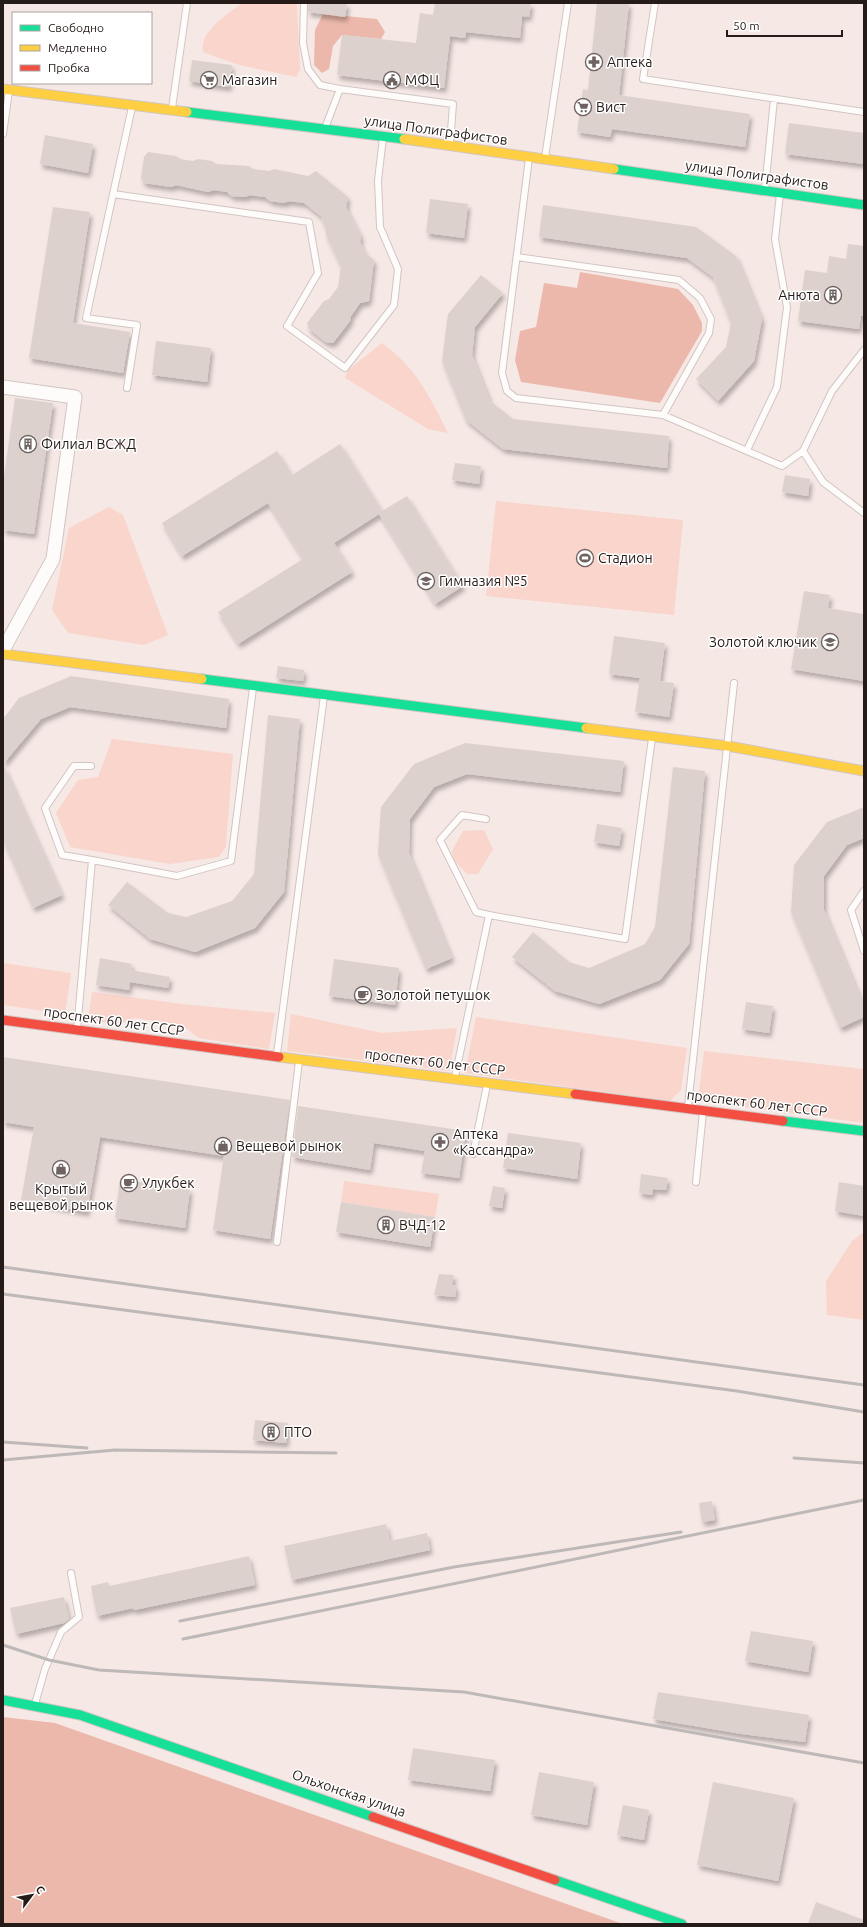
<svg xmlns="http://www.w3.org/2000/svg" width="867" height="1927" font-family="Ubuntu,sans-serif">
  <style>
    .green { fill: #f9d5cc }
    .forest { fill: #ecb8ab }
    .building { fill: #ddd1ce; filter: url(#shadow) }
    .lines { fill: none; stroke-linecap: round; stroke-linejoin: round }
    .lane-casing { stroke: #d1c5c2; stroke-width: 8 }
    .street-casing { stroke: #d1c5c2; stroke-width: 15 }
    .fast-casing { stroke: #d1c5c2; stroke-width: 11 }
    .slow-casing { stroke: #d1c5c2; stroke-width: 11 }
    .jam-casing { stroke: #d1c5c2; stroke-width: 11 }
    .lane { stroke: #fefcfb; stroke-width: 6 }
    .street { stroke: #fefcfb; stroke-width: 13 }
    .fast { stroke: #16e098; stroke-width: 9 }
    .slow { stroke: #ffcf43; stroke-width: 9 }
    .jam { stroke: #f24e42; stroke-width: 9 }
    .rail { stroke: #bdb9b8; stroke-width: 3 }
    .labels { text-anchor: middle; stroke-width: 3; stroke-linejoin: round; paint-order: stroke }
    .poi-label { font-size: 14px; fill: #251b18; stroke: #fff; text-anchor: start }
    .street-label { font-size: 14px; fill: #251b18; stroke: #fff }
  </style>
  <defs>
    <filter id="shadow"><feDropShadow dx="2.5" dy="4.5" stdDeviation="2" flood-color="#0004"/></filter>
  </defs>
  <rect width="100%" height="100%" fill="#f6e8e5"/>
  <path class="green" d="M242 3H294L297 5 300 70 296 77 239 65 203 52C199 31 228 14 242 3Z
    M382 343C418 370 428 394 448 433L428 429 345 378 348 370Z
    M496 501 683 520 674 615 486 596Z
    M109 507 123 515 168 635 144 645 68 633 52 610 69 528Z
    M112 739 233 754 226 846 219 857 170 864 70 847 56 813 78 780 98 777Z
    M484 830 493 849 478 874H467L454 860 452 851 463 831Z
    M3 963 71 973 65 1014 3 1005Z
    M92 992 182 1004 275 1013 269 1049 199 1038 182 1025 135 1018 117 1024 88 1020Z
    M291 1014 382 1033 457 1028 449 1071 287 1051Z
    M476 1017 687 1048 681 1090 670 1101 465 1073Z
    M704 1051 864 1069V1123L698 1101Z
    M344 1181 439 1194 435 1217 341 1202Z
    M864 1232V1320L827 1315 826 1281 852 1241Z"/>
  <path class="forest" d="M323 14 377 19 385 32 381 39 342 35 333 46 329 69 322 73 314 65 315 30Z
    M580 272 678 289 693 305 702 323V331L660 403 521 382 515 360 520 331 536 327 544 283 577 288Z
    M3 1717 55 1723 623 1924H3Z"/>
  <path class="building" d="M308 3H347L345 17 308 12Z
    M435 3H531L529 17 522 16 520 38 466 32 465 38 450 36 444 88 337 75 342 35 416 43 420 13 433 15Z
    M597 3H629L619 95 750 114 745 147 612 129 610 137 577 132 583 89 588 90Z
    M192 60 232 65 229 87 189 81Z
    M789 123 864 133V164L785 154Z
    M45 135 93 144 88 173 40 164Z
    M148 152 176 156 180 159 193 161 198 159 212 161 216 164 249 166 253 169 269 171 274 169 308 176 316 171 348 197 346 207 361 236 360 242 365 253 374 260 369 301 360 303 351 316 350 321 333 343 326 342 309 329 307 323 324 301 329 299 338 287 341 266 326 235V230L321 216 304 203 289 201 284 203 270 201 265 197 250 195 245 197 231 196 227 192 214 190 208 192 176 185 171 187 144 183 141 178 144 157Z
    M430 199 468 204 464 238 426 233Z
    M543 205 696 227 736 256 762 319 754 361 718 401 696 379 726 347 731 323 713 277 687 258 539 237Z
    M53 207 90 212 73 323 130 332 123 373 29 358Z
    M848 244 864 246V316H861L859 329 798 321 805 270 827 273 829 256 846 259Z
    M481 275 503 293 475 327 472 355 490 401 513 419 669 436 667 468 503 449 466 420 442 361 448 314Z
    M156 341 211 348 207 382 152 375Z
    M15 398 53 403 34 534 3 530V484Z
    M340 444 382 511 407 496 463 586 435 604 379 514 334 543 352 572 238 644 218 612 303 559 268 503 182 556 162 523 277 451 292 475Z
    M455 463 481 466 479 484 452 480Z
    M785 475 810 479 808 496 782 492Z
    M804 591 830 595 828 608 864 614V681L791 669Z
    M614 636 665 643 660 681 674 683 669 717 635 712 640 678 609 674Z
    M278 666 304 670 303 681 276 678Z
    M71 676 229 699 226 728 70 707 41 719 3 764 62 895 33 908 3 840V719L19 698Z
    M268 715 300 719 284 892 255 928 195 952 150 939 108 905 127 882 168 913 186 917 232 901 254 874Z
    M465 743 624 761 620 792 467 774 434 787 410 819 409 853 452 958 426 969 378 854 381 807 414 764Z
    M673 767 705 771 689 944 660 980 599 1004 555 991 512 957 533 932 569 962 589 968 645 944 655 927Z
    M864 807V838L847 845 824 876V910L864 1006V1017L840 1028 791 912 794 865 827 822Z
    M597 824 622 828 619 846 594 842Z
    M100 958 132 964 131 970 170 977 168 988 130 982 129 990 96 985Z
    M334 959 399 968 395 1005 329 996Z
    M746 1002 773 1006 769 1033 742 1029Z
    M3 1057 290 1100 270 1239 213 1230 224 1156 100 1137 87 1212 21 1200 34 1127 3 1122Z
    M298 1106 466 1131 459 1178 421 1173 425 1151 374 1143 370 1170 292 1157Z
    M508 1133 581 1143 577 1179 503 1168Z
    M641 1174 668 1178 666 1190 653 1189 652 1195 639 1193Z
    M120 1179 190 1189 185 1228 115 1218Z
    M839 1182 864 1186V1216L835 1211Z
    M493 1186 505 1188 502 1208 489 1206Z
    M341 1202 435 1217 430 1247 336 1232Z
    M439 1274 454 1275 452 1285 456 1286 455 1297 434 1295Z
    M255 1420 288 1423 286 1443 253 1440Z
    M712 1501 715 1520 702 1522 699 1503Z
    M386 1524 390 1541 427 1533 430 1550 292 1580 284 1546Z
    M249 1556 255 1585 134 1610 133 1608 97 1616 91 1586 108 1582 109 1586Z
    M64 1597 69 1619 64 1623 16 1634 10 1608Z
    M751 1631 813 1641 808 1672 745 1661Z
    M658 1692 809 1715 805 1742 742 1734 653 1719Z
    M413 1748 495 1760 490 1791 408 1780Z
    M539 1772 594 1782 587 1825 531 1815Z
    M713 1782 794 1798 778 1881 697 1865Z
    M623 1805 649 1810 644 1840 617 1835Z
    M816 1902 864 1920V1924H808Z"/>
  <g class="lines">
    <g class="lane-casing">
      <path id="lane" d="M304 3 303 43 308 69 320 85 340 89
        M655 3 643 79 864 112
        M172 108 187 3
        M325 128 340 89 453 104 450 144
        M3 134 9 91
        M529 158 502 373 507 391 516 398 663 415 782 466 803 451 832 391 864 350
        M545 158 568 3
        M765 189 774 99
        M113 194 309 222 318 273 287 326 345 368 394 305 398 269 380 227 378 180 383 138
        M517 257 679 280 700 298 711 319 709 333 663 415
        M127 388 137 325 86 318 132 107
        M747 450 777 387 787 307 775 239 780 194
        M803 451 823 482 864 513
        M91 766H74L45 808 62 855 92 860
        M486 819 462 815 440 840 476 912 489 915
        M864 891 851 910 864 951
        M77 1030 92 860 177 876 231 861 253 688
        M277 1054 324 696
        M455 1077 489 915 625 939 652 738
        M688 1106 734 683
        M473 1154 487 1085
        M696 1182 703 1112
        M277 1242 299 1061
        M35 1704 45 1669 61 1632 79 1617 71 1573"/>
    </g>
    <g class="street-casing">
      <path id="street" d="M3 387 75 397 53 559 3 650"/>
    </g>
    <g class="fast-casing">
      <path id="fast" d="M187 112 404 139
        M614 169 864 205
        M202 679 586 728
        M783 1121 864 1131
        M3 1700 80 1715 373 1817
        M555 1880 682 1924"/>
    </g>
    <g class="slow-casing">
      <path id="slow" d="M3 89 187 112
        M404 139 614 169
        M3 654 202 679
        M586 728 728 746 864 771
        M279 1057 575 1094"/>
    </g>
    <g class="jam-casing">
      <path id="jam" d="M3 1020 279 1057
        M575 1094 783 1121
        M373 1817 555 1880"/>
    </g>
    <use href="#lane" class="lane"/>
    <use href="#street" class="street"/>
    <use href="#fast" class="fast"/>
    <use href="#slow" class="slow"/>
    <use href="#jam" class="jam"/>
    <path class="rail" d="M3 1267 864 1385
      M3 1294 737 1391 864 1412
      M3 1442 87 1448
      M794 1458 864 1463
      M3 1460 115 1450 336 1453
      M180 1621 454 1567 681 1532
      M183 1639 864 1500
      M3 1645 49 1660 99 1670 464 1692 864 1763"/>
  </g>
  <defs>
    <g id="pharmacy-ring" transform="scale(0.9)"><circle r="9.5" fill="#fff" stroke="#6e6360" stroke-width="1.5"/><path d="M-2-6h4v4h4v4h-4v4h-4v-4h-4v-4h4Z" fill="#6e6360"/></g>
    <g id="supermarket-ring" transform="scale(0.9)"><circle r="9.5" fill="#fff" stroke="#6e6360" stroke-width="1.5"/><path d="M-6-5.5h2.5l.6 2H6L4.5 2H-2.5L-4.4-4H-6ZM-1.5 3.2a1.3 1.3 0 1 0 .1 0ZM3 3.2a1.3 1.3 0 1 0 .1 0Z" fill="#6e6360"/></g>
    <g id="civic-ring" transform="scale(0.9)"><circle r="9.5" fill="#fff" stroke="#6e6360" stroke-width="1.5"/><path d="M-.6-6.5H3V-4.5H.6V-3L4-1V1h2V6H-6V1h2V-1L-.6-3ZM-1.2 2.5V6h2.4V2.5Z" fill="#6e6360"/></g>
    <g id="building-ring" transform="scale(0.9)"><circle r="9.5" fill="#fff" stroke="#6e6360" stroke-width="1.5"/><path d="M-4-6H4V6H1V3H-1V6H-4ZM-2.5-4.3h1.7v1.8h-1.7ZM.8-4.3h1.7v1.8H.8ZM-2.5-1h1.7V.8h-1.7ZM.8-1h1.7V.8H.8Z" fill="#6e6360"/></g>
    <g id="stadium-ring" transform="scale(0.9)"><circle r="9.5" fill="#fff" stroke="#6e6360" stroke-width="1.5"/><path d="M0-5a6.5 5 0 1 0 0 10a6.5 5 0 1 0 0-10ZM-3.5-1.8h7v3.6h-7Z" fill="#6e6360"/></g>
    <g id="school-ring" transform="scale(0.9)"><circle r="9.5" fill="#fff" stroke="#6e6360" stroke-width="1.5"/><path d="M0-5L7-2L0 1L-7-2ZM-4 1L0 2.5L4 1V4Q0 6-4 4Z" fill="#6e6360"/></g>
    <g id="cafe-ring" transform="scale(0.9)"><circle r="9.5" fill="#fff" stroke="#6e6360" stroke-width="1.5"/><path d="M-5.5-4.5H6V0H3Q3 3.5 0 3.5H-2.5Q-5.5 3.5-5.5 0ZM3-3.2v2h1.7v-2ZM-6 4.5H4V6H-6Z" fill="#6e6360"/></g>
    <g id="shop-ring" transform="scale(0.9)"><circle r="9.5" fill="#fff" stroke="#6e6360" stroke-width="1.5"/><path d="M-5-2.5h2.3a2.7 3.5 0 0 1 5.4 0H5L5.5 6h-11ZM-1.5-2.5h3a1.5 2.3 0 0 0-3 0Z" fill="#6e6360"/></g>
  </defs>
  <g fill-rule="evenodd">
    <use href="#pharmacy-ring" x="594" y="62"/>
    <use href="#supermarket-ring" x="209" y="80"/>
    <use href="#civic-ring" x="392" y="80"/>
    <use href="#supermarket-ring" x="583" y="107"/>
    <use href="#building-ring" x="833" y="295"/>
    <use href="#building-ring" x="28" y="444"/>
    <use href="#stadium-ring" x="585" y="558"/>
    <use href="#school-ring" x="426" y="581"/>
    <use href="#school-ring" x="830" y="642"/>
    <use href="#cafe-ring" x="363" y="995"/>
    <use href="#pharmacy-ring" x="440" y="1142"/>
    <use href="#shop-ring" x="223" y="1146"/>
    <use href="#shop-ring" x="61" y="1169"/>
    <use href="#cafe-ring" x="129" y="1183"/>
    <use href="#building-ring" x="386" y="1225"/>
    <use href="#building-ring" x="271" y="1432"/>
  </g>
  <g class="labels">
    <g class="poi-label">
      <text x="607" y="67">Аптека</text>
      <text x="222" y="85">Магазин</text>
      <text x="405" y="85">МФЦ</text>
      <text x="596" y="112">Вист</text>
      <text x="820" y="300" text-anchor="end">Анюта</text>
      <text x="41" y="449">Филиал ВСЖД</text>
      <text x="598" y="563">Стадион</text>
      <text x="439" y="586">Гимназия №5</text>
      <text x="817" y="647" text-anchor="end">Золотой ключик</text>
      <text x="376" y="1000">Золотой петушок</text>
      <text x="453" y="1139">Аптека<tspan x="453" dy="16">«Кассандра»</tspan></text>
      <text x="236" y="1151">Вещевой рынок</text>
      <text x="142" y="1188">Улукбек</text>
      <text x="61" y="1194" text-anchor="middle">Крытый<tspan x="61" dy="16">вещевой рынок</tspan></text>
      <text x="399" y="1230">ВЧД-12</text>
      <text x="284" y="1437">ПТО</text>
    </g>
    <g class="street-label">
      <text transform="translate(436 130) rotate(8)" y="5">улица Полиграфистов</text>
      <text transform="translate(757 175) rotate(8)" y="5">улица Полиграфистов</text>
      <text transform="translate(114 1021) rotate(8)" y="5">проспект 60 лет СССР</text>
      <text transform="translate(435 1062) rotate(7)" y="5">проспект 60 лет СССР</text>
      <text transform="translate(757 1103) rotate(7)" y="5">проспект 60 лет СССР</text>
      <text transform="translate(349 1793) rotate(19)" y="5">Ольхонская улица</text>
    </g>
  </g>
  <rect width="867" height="1927" fill="none" stroke="#251b18" stroke-width="8"/>
  <rect x="12" y="12" width="140" height="72" fill="#ffffff" stroke="#a8a4a3"/>
  <rect x="20" y="25" width="20" height="6" fill="#16e098" stroke="#a8a4a3"/>
  <text x="48" y="32" font-size="12" fill="#251b18">Свободно</text>
  <rect x="20" y="45" width="20" height="6" fill="#ffcf43" stroke="#a8a4a3"/>
  <text x="48" y="52" font-size="12" fill="#251b18">Медленно</text>
  <rect x="20" y="65" width="20" height="6" fill="#f24e42" stroke="#a8a4a3"/>
  <text x="48" y="72" font-size="12" fill="#251b18">Пробка</text>
  <g transform="translate(32 1895) rotate(58)" stroke="#ffffff" stroke-width="3" paint-order="stroke">
  <path d="M0-3L7 15L0 10L-7 15Z" fill="#251b18"/>
  <text y="-6" font-size="11" font-weight="bold" text-anchor="middle" fill="#251b18">С</text>
  </g>
  <path d="M727 30v6h115v-6" fill="none" stroke="#251b18" stroke-width="2"/>
  <text x="733" y="30" font-size="12" fill="#251b18" stroke="#ffffff" stroke-width="3" paint-order="stroke">50 m</text>
</svg>
